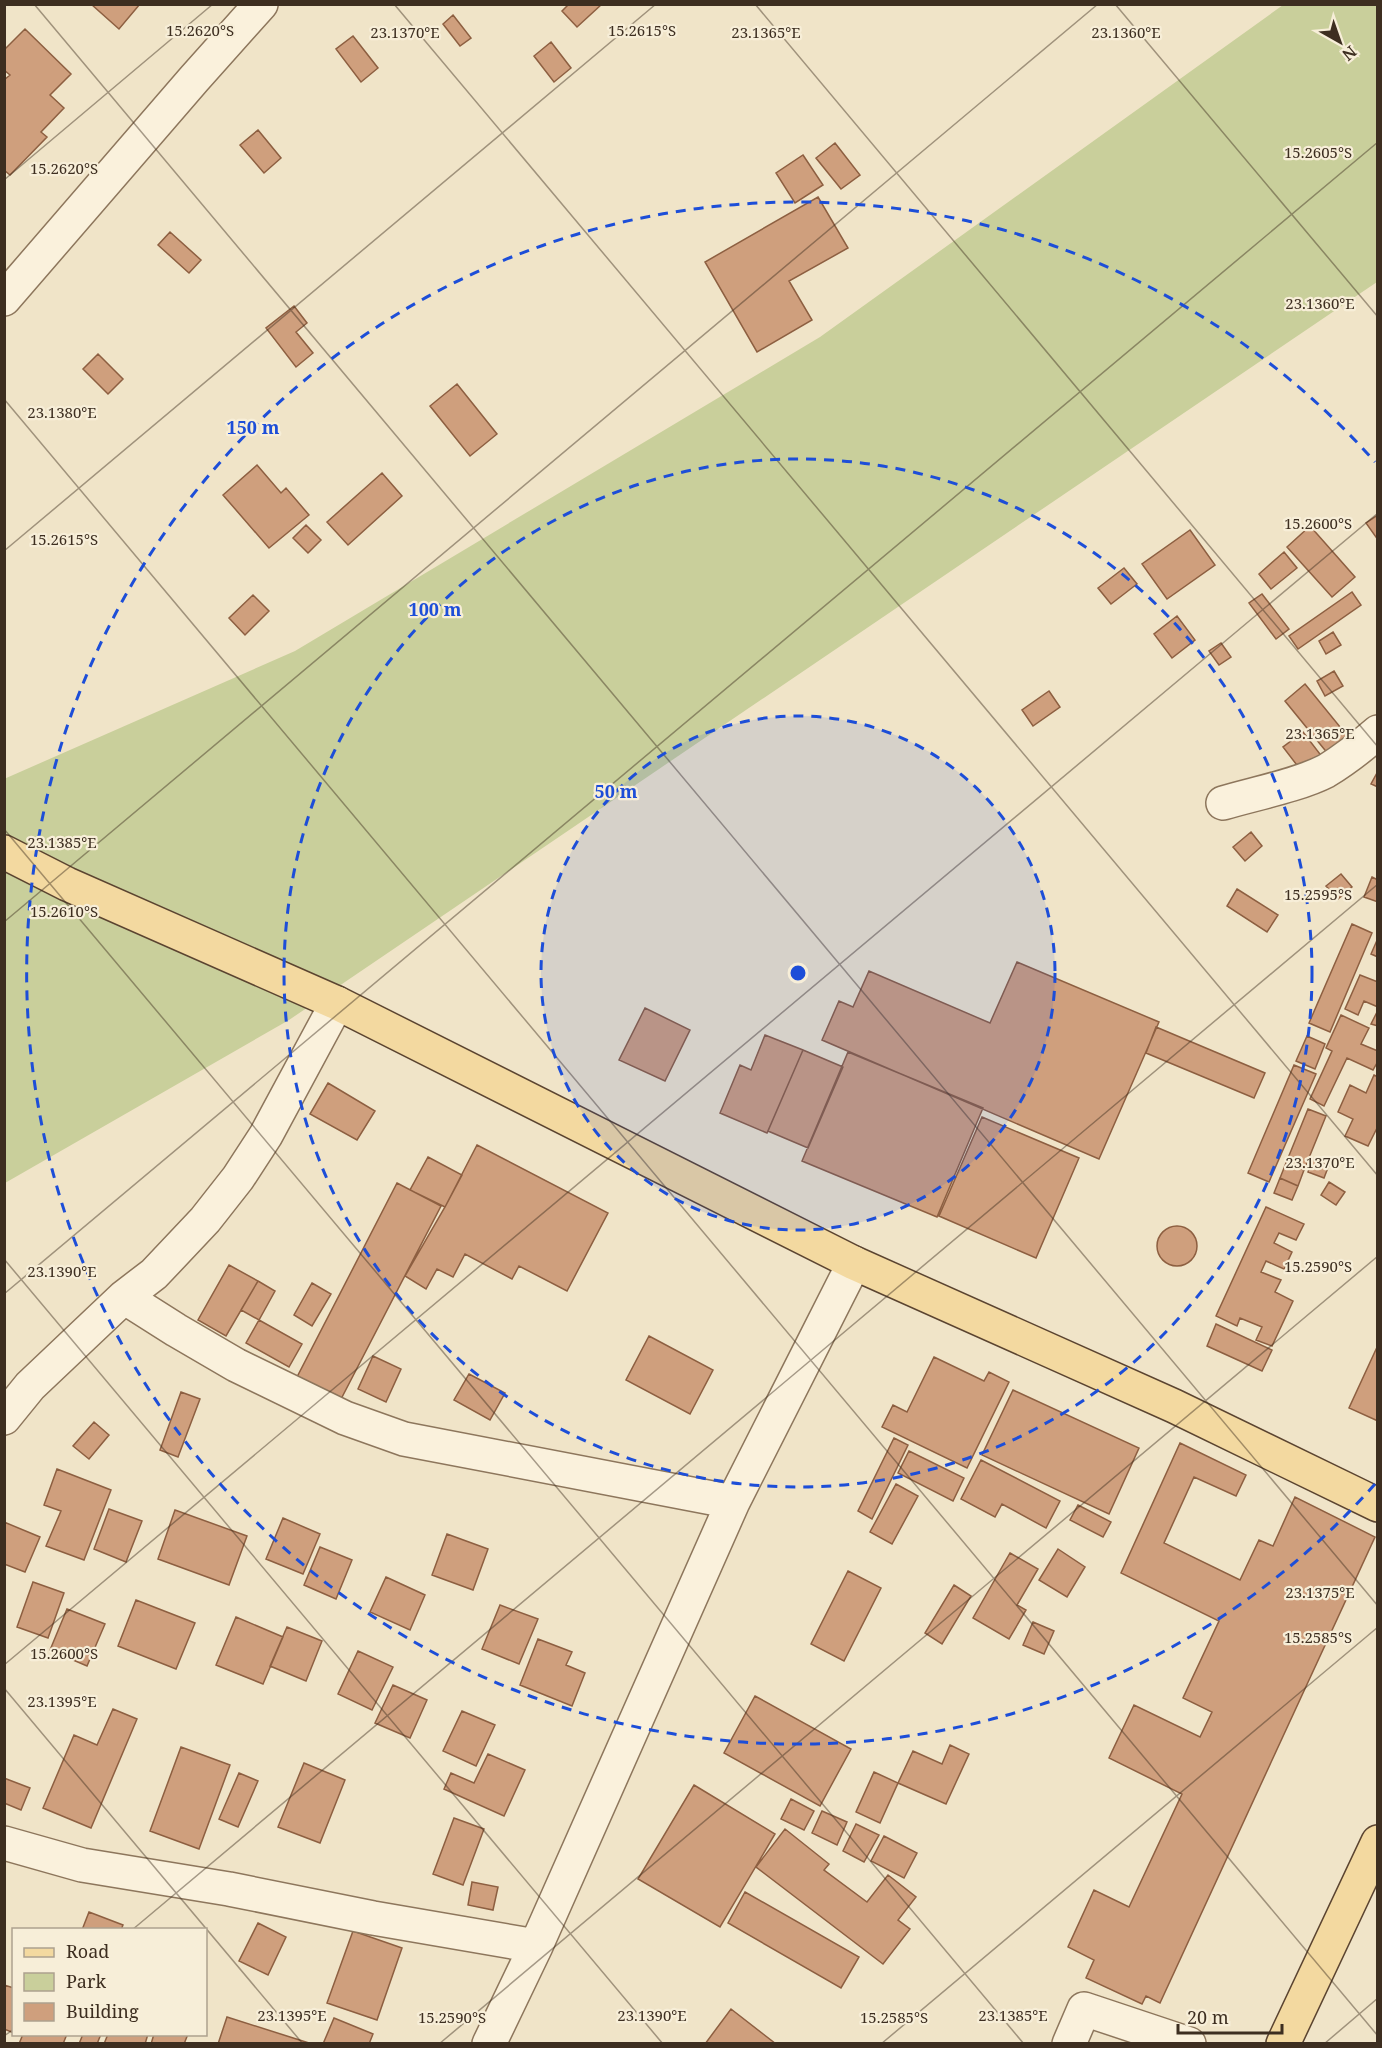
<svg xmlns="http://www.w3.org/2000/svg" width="1382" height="2048" font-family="'Noto Serif',serif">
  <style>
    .green { fill: #c9cf9b }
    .building { fill: #cf9f7d; stroke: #8d5f41; stroke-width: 1.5 }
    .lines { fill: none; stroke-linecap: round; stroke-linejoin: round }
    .minor-casing { stroke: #8d765c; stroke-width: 36 }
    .major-casing { stroke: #5b4430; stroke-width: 36 }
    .minor { stroke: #faf1dc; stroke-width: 33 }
    .major { stroke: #f3d9a0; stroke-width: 33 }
    .ticks { fill: none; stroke: #3d2e20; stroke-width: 1.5; stroke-opacity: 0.45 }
    .ring { fill: none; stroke: #1d4ed8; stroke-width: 3; stroke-dasharray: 10 8 }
    .ticks-label { font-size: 15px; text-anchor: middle; fill: #3d2e20; stroke: #f7eed8; stroke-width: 4.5; stroke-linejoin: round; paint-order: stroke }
    .centre { fill: #1d4ed8; stroke: #f7eed8; stroke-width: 3 }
    .ring-label { font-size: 18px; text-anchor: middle; font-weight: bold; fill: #1d4ed8; stroke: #f7eed8; stroke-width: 4.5; stroke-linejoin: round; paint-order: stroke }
  </style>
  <rect width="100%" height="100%" fill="#f0e4c8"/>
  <path class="green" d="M1283 5H1377V282L289 1020 5 1183 4 779 295 651 820 337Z"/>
  <path class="building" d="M91 4H140L119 29Z
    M569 4H602L577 27 562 11Z
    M453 15 471 38 460 46 443 24Z
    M25 29 71 74 50 95 64 108 41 132 47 137 10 175 4 170V80L10 75 4 70V50Z
    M353 36 378 68 361 82 336 49Z
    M551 42 571 68 554 82 534 56Z
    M258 130 281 158 264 173 240 145Z
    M835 143 860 175 841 189 816 158Z
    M803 155 823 185 795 203 776 173Z
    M818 197 848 248 789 281 812 320 757 352 705 262Z
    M170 232 201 260 189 273 158 245Z
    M294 306 307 323 296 332 313 353 296 367 266 328Z
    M98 354 123 379 108 394 83 369Z
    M457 384 497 434 470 456 430 406Z
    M257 465 281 493 286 488 309 515 269 548 223 495Z
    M382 473 402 496 348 545 327 522Z
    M1378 515V540L1366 523Z
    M306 525 321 540 308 553 293 538Z
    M1310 526 1355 577 1332 597 1287 547Z
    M1190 530 1215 565 1167 599 1142 564Z
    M1284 552 1297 568 1271 589 1259 574Z
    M1124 568 1137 584 1111 604 1098 588Z
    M1352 592 1361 605 1298 649 1289 636Z
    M1262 594 1289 629 1276 639 1249 603Z
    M253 595 269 611 245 635 229 618Z
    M1177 616 1195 640 1172 658 1154 634Z
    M1333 632 1341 645 1326 654 1319 641Z
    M1221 643 1231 657 1219 665 1209 651Z
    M1334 671 1343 686 1325 696 1317 681Z
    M1305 684 1354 744 1333 760 1285 701Z
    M1049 691 1060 707 1033 726 1022 710Z
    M1303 732 1323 758 1303 773 1283 747Z
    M1378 771V787L1371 784Z
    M1251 832 1262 846 1245 861 1233 847Z
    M1341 874 1352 887 1338 899 1326 886Z
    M1372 877 1378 880V902L1364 897Z
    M1237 889 1278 915 1267 932 1227 906Z
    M1352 924 1372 933 1330 1032 1309 1023Z
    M1378 938V957L1371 954Z
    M1017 962 1159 1022 1099 1159 822 1040 839 1001 853 1007 869 971 990 1023Z
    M1360 975 1378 982V1007L1364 1001 1358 1015 1345 1009Z
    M645 1008 690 1030 665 1081 619 1060Z
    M1378 1010V1026L1371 1024Z
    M1341 1015 1369 1028 1361 1044 1378 1051V1061L1373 1070 1347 1058 1324 1106 1310 1099 1332 1051 1326 1048Z
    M1156 1027 1265 1073 1254 1098 1146 1053Z
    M765 1035 803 1050 767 1133 720 1113 740 1065 751 1070Z
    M1307 1036 1325 1044 1315 1069 1296 1061Z
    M803 1050 843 1067 808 1148 768 1131Z
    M848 1052 983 1108 937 1217 802 1161Z
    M1294 1065 1316 1074 1269 1182 1248 1173Z
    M1374 1075 1378 1077V1126L1368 1146 1345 1136 1353 1119 1338 1112 1350 1085 1366 1093Z
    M328 1083 375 1111 357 1140 310 1114Z
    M1308 1109 1326 1116 1304 1170 1286 1163Z
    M982 1117 1079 1158 1036 1258 939 1216Z
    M477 1145 608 1213 567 1291 519 1266 512 1279 465 1254 453 1277 437 1269 426 1289 405 1276 445 1207Z
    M428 1157 462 1175 445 1207 410 1190Z
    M1312 1159 1329 1165 1324 1178 1308 1172Z
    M1286 1163 1304 1170 1298 1186 1280 1178Z
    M1280 1178 1298 1186 1292 1200 1274 1193Z
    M1329 1182 1345 1192 1336 1205 1321 1195Z
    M397 1183 441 1206 340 1401 296 1379Z
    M1266 1207 1304 1224 1296 1240 1279 1233 1274 1243 1292 1252 1284 1269 1266 1261 1261 1272 1281 1280 1275 1292 1293 1301 1272 1346 1256 1340 1262 1327 1240 1318 1237 1326 1216 1316Z
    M1157 1246a20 20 0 1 1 40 0a20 20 0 1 1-40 0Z
    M229 1265 258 1281 226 1336 198 1320Z
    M258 1281 275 1291 259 1320 241 1310Z
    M312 1283 331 1294 312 1326 294 1315Z
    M259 1320 302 1344 289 1367 246 1343Z
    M1216 1324 1272 1350 1262 1371 1207 1346Z
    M649 1336 713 1370 690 1414 626 1380Z
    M1378 1345V1421L1349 1408Z
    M373 1356 401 1369 386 1402 358 1389Z
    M934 1357 984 1381 989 1372 1009 1382 967 1468 882 1427 893 1405 907 1412Z
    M469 1374 505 1393 490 1420 454 1400Z
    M1013 1390 1139 1448 1109 1514 982 1455Z
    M181 1392 200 1399 178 1457 160 1450Z
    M94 1422 109 1435 89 1459 73 1446Z
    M894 1438 908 1445 872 1519 858 1511Z
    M1180 1443 1246 1475 1236 1496 1194 1477 1164 1543 1240 1580 1259 1540 1273 1546 1295 1497 1375 1537 1160 2003 1146 1996 1142 2004 1086 1978 1094 1960 1068 1947 1094 1890 1129 1907 1182 1794 1109 1758 1134 1705 1200 1737 1212 1712 1183 1698 1219 1621 1121 1573Z
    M909 1451 964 1478 953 1501 898 1473Z
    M981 1460 1060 1501 1046 1528 1002 1504 995 1517 961 1499Z
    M57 1469 111 1490 84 1560 46 1546 61 1511 44 1505Z
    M896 1484 918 1496 892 1544 870 1532Z
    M1078 1505 1111 1522 1103 1537 1070 1520Z
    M109 1509 142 1521 126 1562 94 1549Z
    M175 1510 247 1536 229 1585 158 1559Z
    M283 1518 320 1534 303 1574 266 1559Z
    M4 1522 40 1537 25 1572 4 1564Z
    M447 1534 488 1549 473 1590 432 1575Z
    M320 1547 352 1560 336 1599 304 1585Z
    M1058 1549 1085 1567 1067 1597 1039 1580Z
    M1010 1553 1038 1569 1017 1605 1026 1610 1009 1639 973 1618Z
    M848 1571 881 1588 844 1661 811 1644Z
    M386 1577 425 1595 410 1630 370 1612Z
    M33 1582 64 1593 48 1638 17 1627Z
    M954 1585 971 1596 942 1644 925 1633Z
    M136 1600 195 1623 176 1669 118 1646Z
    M500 1605 538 1619 519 1664 482 1649Z
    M67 1609 105 1624 87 1666 50 1650Z
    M236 1617 283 1637 263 1684 216 1665Z
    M1033 1622 1054 1631 1044 1654 1023 1645Z
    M287 1627 322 1641 306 1681 270 1666Z
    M538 1639 572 1652 566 1665 585 1673 572 1706 520 1685Z
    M358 1651 393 1667 372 1710 338 1694Z
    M393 1685 427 1700 410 1738 375 1723Z
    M755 1696 851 1749 820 1806 724 1753Z
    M113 1709 137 1719 91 1828 43 1808 74 1735 97 1745Z
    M462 1711 495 1725 476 1766 443 1751Z
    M950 1745 969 1754 946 1804 898 1783 913 1751 942 1764Z
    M181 1747 230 1765 199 1849 150 1831Z
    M488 1754 525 1770 504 1816 444 1789 451 1773 474 1783Z
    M304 1763 345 1780 320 1843 278 1827Z
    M874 1772 898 1783 880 1823 856 1812Z
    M239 1773 258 1781 238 1827 219 1819Z
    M4 1778 30 1788 21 1810 4 1803Z
    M694 1785 775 1834 720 1927 638 1879Z
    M791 1799 814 1811 804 1830 781 1819Z
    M822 1811 847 1822 837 1845 812 1833Z
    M454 1818 484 1829 463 1885 433 1874Z
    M856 1824 879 1835 864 1862 843 1851Z
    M785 1829 829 1864 824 1870 867 1902 888 1875 916 1897 898 1920 910 1929 883 1964 756 1867Z
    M884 1836 917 1853 904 1878 871 1861Z
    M472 1882 498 1887 493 1910 468 1905Z
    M745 1892 859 1957 841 1988 728 1923Z
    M89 1912 123 1925 121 1930H82Z
    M258 1923 286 1937 268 1975 239 1961Z
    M353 1931 402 1948 377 2020 327 2003Z
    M4 1985 14 1988V2033L4 2029Z
    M731 2009 776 2044H705Z
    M227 2017 309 2043 218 2044Z
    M334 2018 373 2034 369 2044H323Z
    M23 2034H67L63 2044H19Z
    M83 2034H101L97 2044H79Z
    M108 2034H148L145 2044H104Z
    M154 2034H188L184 2044H151Z"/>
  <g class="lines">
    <g class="minor-casing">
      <path id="minor" d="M4 299 194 79 261 4
        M1223 803C1253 794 1299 785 1326 771 1344 760 1362 746 1378 732
        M124 1297 176 1330 236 1365 345 1418 404 1439 733 1502
        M4 1418 30 1386 124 1297 154 1274 205 1220 238 1178 266 1135 337 1003
        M4 1843 82 1865 229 1889 373 1918 536 1946
        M489 2044 536 1946 733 1502 854 1263
        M1069 2044 1084 2009 1189 2044"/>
    </g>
    <g class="major-casing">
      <path id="major" d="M4 852 67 884 337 1003 854 1263 1174 1406 1378 1505
        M1283 2044 1378 1842"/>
    </g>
    <use href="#minor" class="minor"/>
    <use href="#major" class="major"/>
  </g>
  <path class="ticks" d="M34 4 1378 1606M394 4 1378 1176M755 4 1378 747M1115 4 1378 317M4 180 213 4M4 399 1378 2036M4 551 656 4M4 829 1024 2044M4 922 1098 4M4 1259 663 2044M4 1294 1378 142M4 1665 1378 513M4 1688 303 2044M132 1930 1378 884M4 2036 14 2029M439 2044 1378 1256M881 2044 1378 1627M1324 2044 1378 1998"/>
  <circle cx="798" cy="973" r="257" fill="#1d4ed8" fill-opacity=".12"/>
  <g class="ring">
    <circle cx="798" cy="973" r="257"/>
    <circle cx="798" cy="973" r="514"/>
    <path d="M1375 1484A771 771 0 1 1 1375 462"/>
  </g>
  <g class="ticks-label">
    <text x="200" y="36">15.2620°S</text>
    <text x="642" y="36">15.2615°S</text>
    <text x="405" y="38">23.1370°E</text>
    <text x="766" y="38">23.1365°E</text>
    <text x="1126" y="38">23.1360°E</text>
    <text x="1318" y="158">15.2605°S</text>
    <text x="64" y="174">15.2620°S</text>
    <text x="1320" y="309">23.1360°E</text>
    <text x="62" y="418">23.1380°E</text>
    <text x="1318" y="529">15.2600°S</text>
    <text x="64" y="545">15.2615°S</text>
    <text x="1320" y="739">23.1365°E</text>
    <text x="62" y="848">23.1385°E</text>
    <text x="1318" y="900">15.2595°S</text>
    <text x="64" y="917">15.2610°S</text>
    <text x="1320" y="1168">23.1370°E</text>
    <text x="1318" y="1272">15.2590°S</text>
    <text x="62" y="1277">23.1390°E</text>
    <text x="1320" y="1598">23.1375°E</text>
    <text x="1318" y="1643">15.2585°S</text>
    <text x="64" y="1659">15.2600°S</text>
    <text x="62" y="1707">23.1395°E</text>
    <text x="292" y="2021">23.1395°E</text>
    <text x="652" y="2021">23.1390°E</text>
    <text x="1013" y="2021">23.1385°E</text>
    <text x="452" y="2023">15.2590°S</text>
    <text x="894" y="2023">15.2585°S</text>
  </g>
  <circle cx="798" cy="973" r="9" class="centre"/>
  <g class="ring-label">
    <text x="253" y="434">150 m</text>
    <text x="435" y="616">100 m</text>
    <text x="616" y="798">50 m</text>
  </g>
  <rect width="1382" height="2048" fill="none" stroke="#3d2e20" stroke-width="12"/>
  <rect x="12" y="1928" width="195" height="108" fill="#f7eed8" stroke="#ada18e" stroke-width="1.5"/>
  <rect x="24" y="1948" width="30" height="9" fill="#f3d9a0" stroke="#ada18e" stroke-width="1.5"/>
  <text x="66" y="1958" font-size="18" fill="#3d2e20">Road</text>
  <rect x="24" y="1973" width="30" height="18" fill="#c9cf9b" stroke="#ada18e" stroke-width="1.5"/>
  <text x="66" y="1988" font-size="18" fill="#3d2e20">Park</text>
  <rect x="24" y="2003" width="30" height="18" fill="#cf9f7d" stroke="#ada18e" stroke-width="1.5"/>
  <text x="66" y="2018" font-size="18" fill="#3d2e20">Building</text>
  <g transform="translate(1340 42) rotate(140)" stroke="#f7eed8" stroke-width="4.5" paint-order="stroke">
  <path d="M0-4.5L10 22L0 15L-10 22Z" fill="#3d2e20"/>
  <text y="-9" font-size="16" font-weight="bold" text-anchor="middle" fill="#3d2e20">N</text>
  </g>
  <path d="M1178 2024v9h104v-9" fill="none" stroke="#3d2e20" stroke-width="3"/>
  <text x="1187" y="2024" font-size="18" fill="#3d2e20" stroke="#f7eed8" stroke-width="4.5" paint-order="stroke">20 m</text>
</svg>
